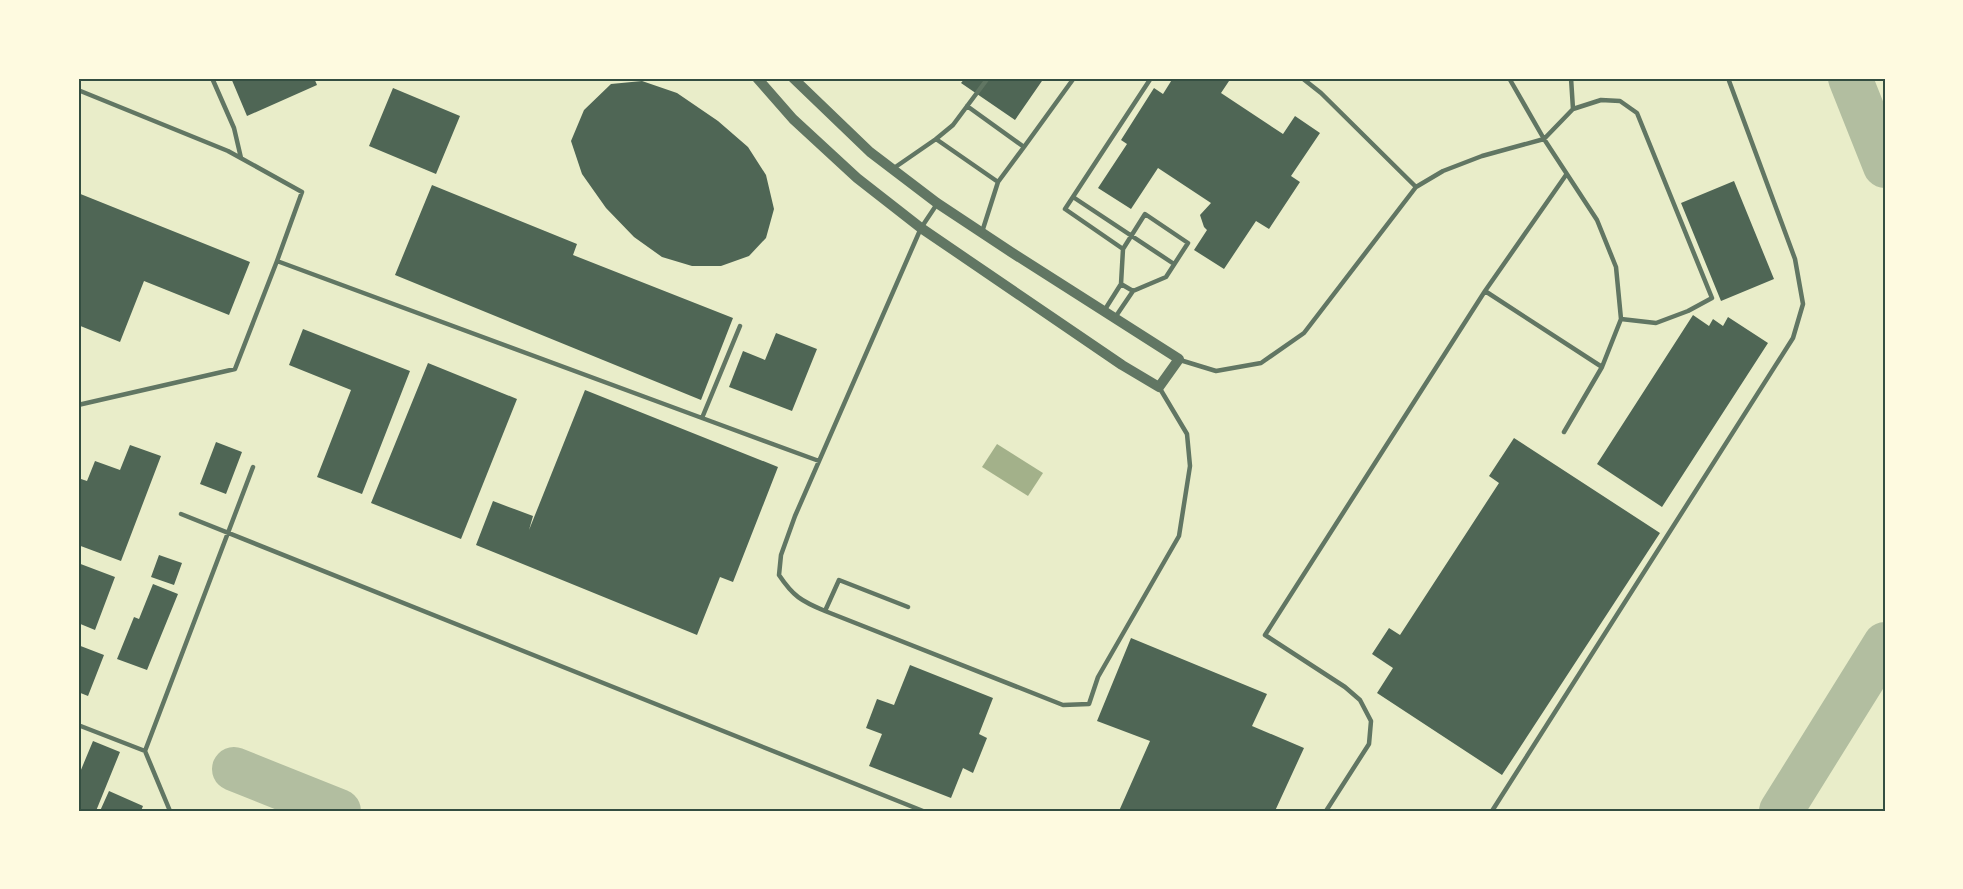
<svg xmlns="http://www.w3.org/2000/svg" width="1963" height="889" font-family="'Fira Sans',sans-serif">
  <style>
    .water { fill: #a3b18a }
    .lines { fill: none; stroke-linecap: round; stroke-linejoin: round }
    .taxiway { stroke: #b2bea0; stroke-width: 44 }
    .building { fill: #4f6655 }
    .service { stroke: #617663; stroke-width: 4.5 }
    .tertiary { stroke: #617663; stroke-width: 10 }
    .neatline { fill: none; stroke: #344e41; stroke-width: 2 }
  </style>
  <rect width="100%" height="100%" fill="#e9edc9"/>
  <path class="water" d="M997 444 1043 473 1028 496 982 467Z"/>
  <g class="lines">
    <path class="taxiway" d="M1850 78 1885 166
      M234 769 339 811
      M1781 811 1885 644"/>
  </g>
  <path class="building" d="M231 78H314L317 85 247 116Z
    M965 78H1044L1015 120 961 83Z
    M1173 78H1231L1221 93 1283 134 1295 116 1320 133 1291 176 1300 182 1269 229 1256 221 1224 269 1194 250 1207 230 1204 227 1200 215 1211 203 1158 168 1131 209 1098 188 1127 144 1121 140 1154 88 1163 94Z
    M642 81 677 93 718 121 748 147 766 175 774 209 766 238 749 256 721 266H692L662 257 634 237 606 208 582 174 571 141 584 110 611 84Z
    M393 88 460 116 436 174 369 146Z
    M1734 181 1774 279 1721 301 1681 203Z
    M432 185 577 244 573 255 733 318 701 400 395 275Z
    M78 193 250 262 229 315 144 281 120 342 78 325Z
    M1693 315 1709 326 1713 319 1723 326 1728 317 1768 343 1662 507 1597 464Z
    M303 329 410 371 362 494 317 477 351 390 289 365Z
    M776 333 817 349 792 411 729 387 743 351 765 360Z
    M428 363 517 399 461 539 371 503Z
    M585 390 778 467 733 582 720 577 697 635 476 545 493 501 533 516 529 530Z
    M1514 438 1660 533 1502 775 1377 693 1393 668 1372 654 1389 628 1400 635 1499 483 1489 476Z
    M216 442 242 452 226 494 200 484Z
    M130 445 161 456 121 561 78 545V478L87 481 95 461 120 470Z
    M159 555 182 563 174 585 151 577Z
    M78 563 115 577 95 630 78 623Z
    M153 584 178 594 147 670 117 659 134 617 139 619Z
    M1131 638 1267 694 1252 726 1304 748 1275 811H1119L1150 741 1097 721Z
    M78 645 104 655 88 696 78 692Z
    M910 665 993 698 979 734 987 738 973 773 963 768 951 798 869 766 882 734 866 728 877 699 894 705Z
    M93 741 120 752 96 811H78V777Z
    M109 791 143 806 141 811H100Z"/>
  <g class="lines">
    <path class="service" d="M212 78 234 128 241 158
      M1302 78 1321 93 1416 187
      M1509 78 1544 139 1597 220 1616 267 1621 319 1602 367 1564 432
      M1571 78 1573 109 1601 100 1620 101 1637 113 1712 298 1688 311 1656 323 1621 319
      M78 90 228 151 302 192 277 261
      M967 106 1024 147 998 182
      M936 139 953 125 988 78
      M1024 147 1074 78
      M894 168 936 139 998 182 982 232
      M1073 197 1174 264
      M1121 284 1123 249 1065 209 1151 78
      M1485 291 1566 175
      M1104 311 1121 284 1133 291
      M1114 319 1133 291 1166 277 1188 243 1145 214 1123 249
      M1180 360 1216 371 1261 363 1304 333 1416 187 1443 171 1482 156 1544 139 1573 109
      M78 405 235 369 277 261 702 418 740 326
      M702 418 819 461
      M181 514 923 811
      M908 607 839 580 825 611 1063 705 1089 704 1098 677 1179 536 1190 466 1187 434 1159 387
      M825 611C801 601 793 596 779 575L781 555 795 516 921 228 937 204
      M78 725 145 751 253 467
      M145 751 170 811
      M1326 811 1369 744 1371 721 1360 700 1345 687 1265 635 1485 291 1602 367
      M1492 811 1793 338 1803 304 1795 259 1728 78"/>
    <path class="tertiary" d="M757 78 793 119 857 178 921 228 1122 365 1159 387 1179 359 1011 252 937 203 870 152 793 78"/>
  </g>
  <rect width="1963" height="889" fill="none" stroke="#fefae0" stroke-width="159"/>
  <rect x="80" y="80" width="1804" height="730" class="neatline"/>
</svg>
